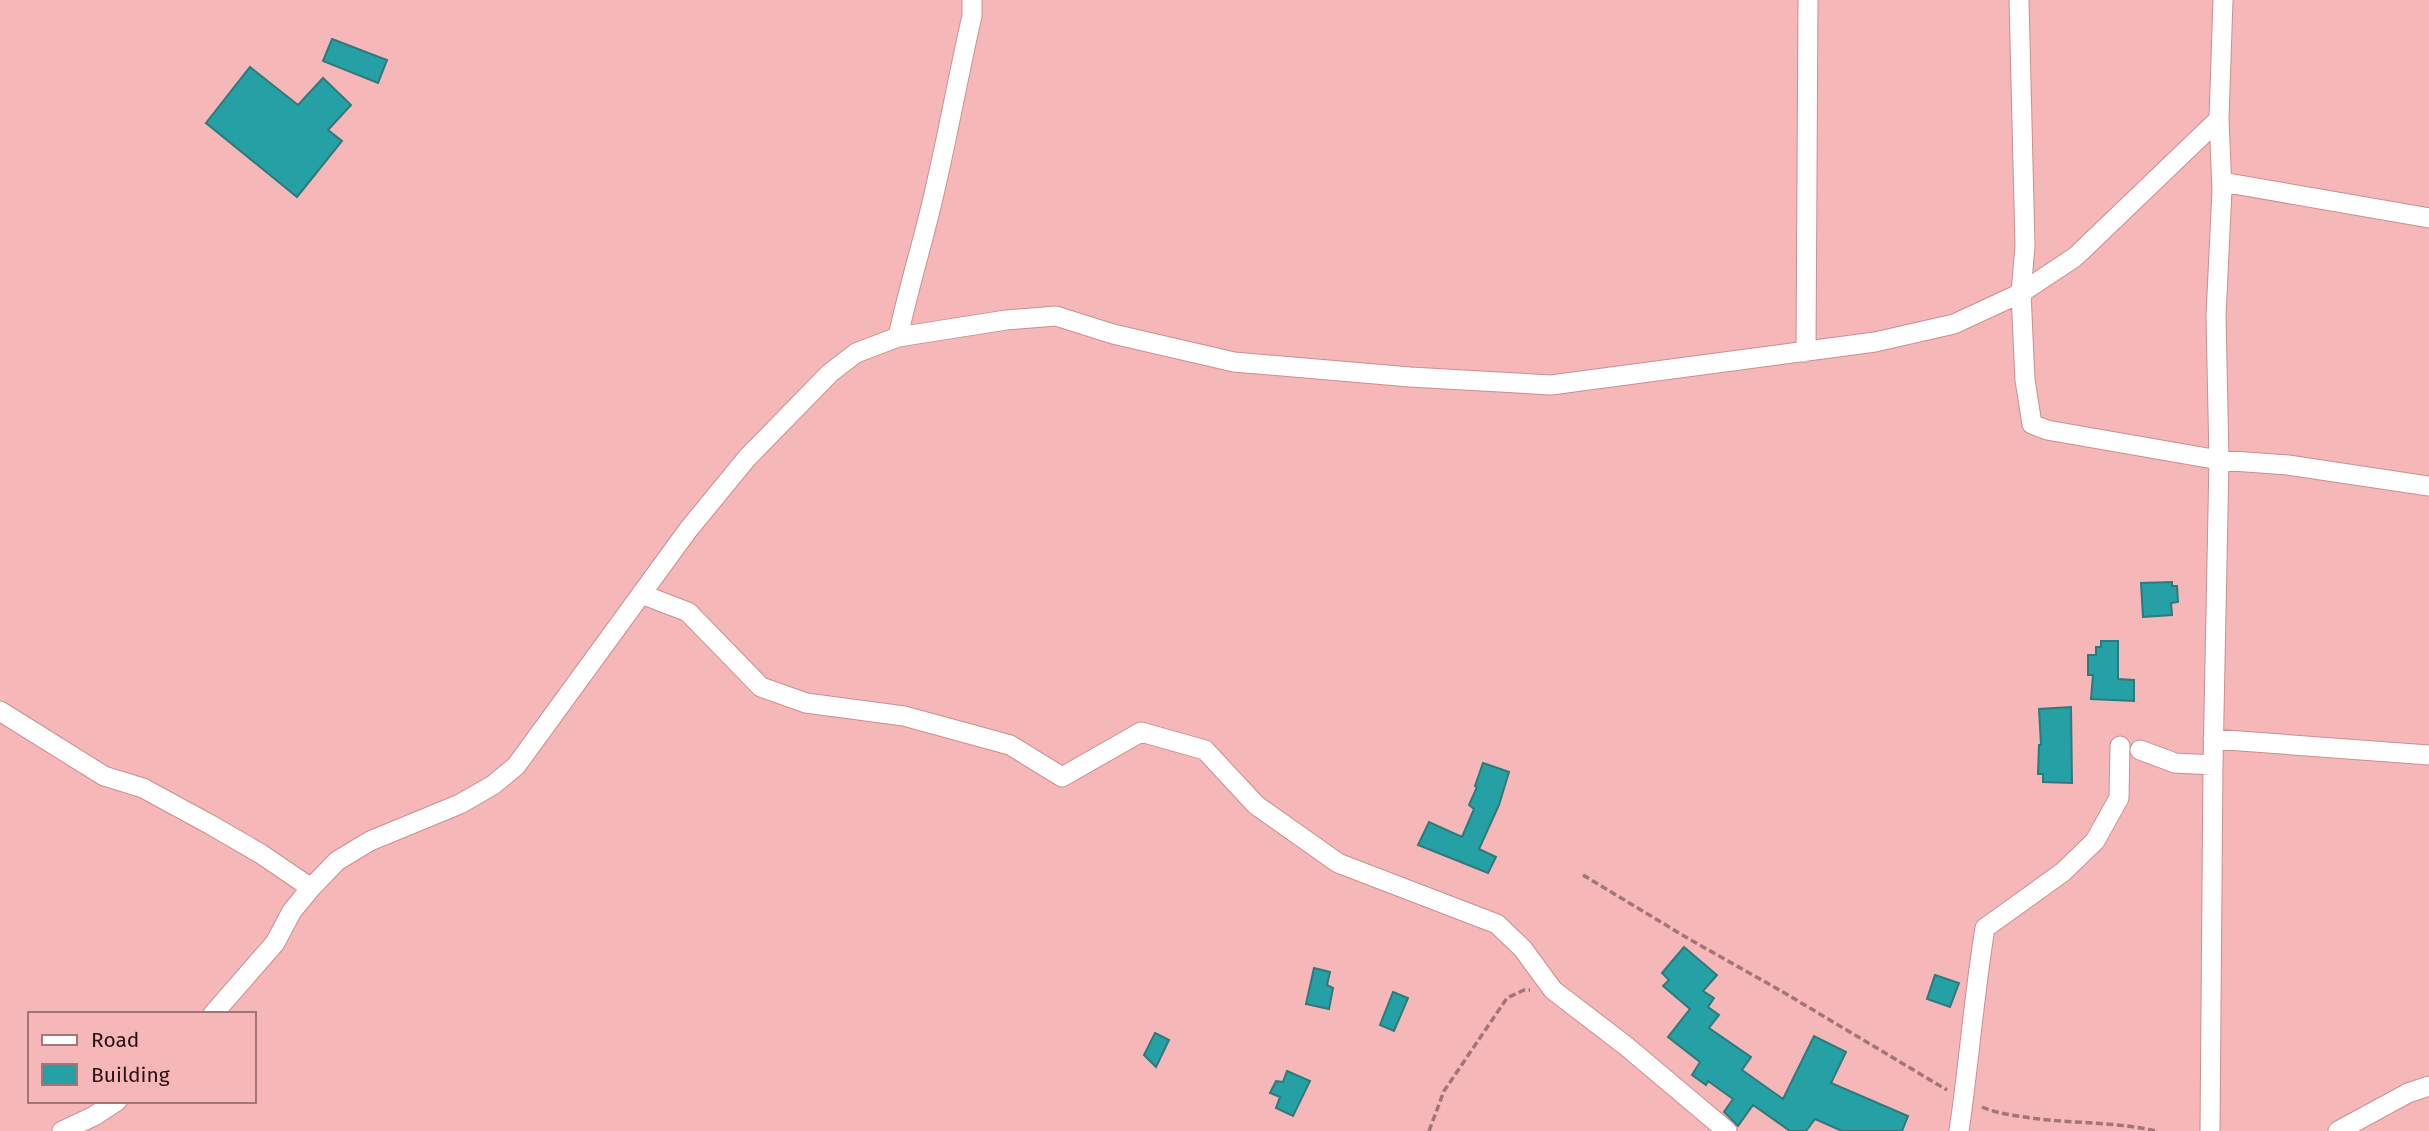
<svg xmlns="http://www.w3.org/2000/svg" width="2429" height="1131" font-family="'Fira Sans',sans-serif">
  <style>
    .building { fill: #25a1a5; stroke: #2e797b; stroke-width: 2 }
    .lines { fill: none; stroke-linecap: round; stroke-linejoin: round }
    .minor-casing { stroke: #cb8f90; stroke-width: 21 }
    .path { stroke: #a47576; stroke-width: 3.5; stroke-dasharray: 7 3.5; stroke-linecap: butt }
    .minor { stroke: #fff; stroke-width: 19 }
  </style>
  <rect width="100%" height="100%" fill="#f6b7b8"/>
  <path class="building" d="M332 39 387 60 378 83 323 61Z
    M250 67 298 105 323 78 351 105 328 130 342 141 297 197 206 123Z
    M2172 582V586H2177L2178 602 2171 603 2172 615 2143 617 2141 583Z
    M2101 641H2118V679L2134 680V701L2091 699 2093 675H2088V655H2096V647H2101Z
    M2071 707 2072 783 2043 782V774H2038L2039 745H2041L2039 709Z
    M1483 763 1509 772 1499 805 1479 849 1496 857 1488 873 1418 845 1429 822 1462 837 1474 809 1469 805 1477 787 1475 786Z
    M1684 947 1717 975 1703 991 1714 998 1708 1007 1719 1015 1709 1028 1751 1057 1742 1070 1783 1099 1814 1036 1846 1052 1831 1083 1908 1116 1902 1131H1842L1815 1119 1806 1131H1790L1753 1105 1738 1126 1724 1112 1733 1099 1708 1081 1706 1085 1692 1075 1700 1062 1668 1037 1690 1009 1663 986 1669 980 1662 973Z
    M1314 968 1330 972 1327 985 1333 988 1329 1009 1306 1004Z
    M1935 975 1959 983 1950 1007 1927 999Z
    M1393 992 1408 998 1394 1031 1380 1025Z
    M1155 1033 1169 1040 1156 1067 1144 1055Z
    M1287 1071 1310 1081 1293 1116 1276 1108 1280 1097 1270 1093 1276 1081 1283 1082Z"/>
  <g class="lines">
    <g class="minor-casing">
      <path id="minor" d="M2019 0 2025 246 2021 293 2025 380 2032 424 2047 430 2219 460 2288 465 2429 486
        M2222 182 2429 218
        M898 337C909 285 925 236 936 185 949 129 959 72 972 16V0
        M1806 352 1808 0
        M641 594 688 612 761 687 806 703 904 716 1010 745 1062 777 1141 732 1205 750 1256 805 1338 863 1497 924 1523 949 1553 990 1626 1046 1727 1131
        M0 711 104 776 143 788 211 825 261 854 311 888
        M2213 739 2429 755
        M2140 750 2175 763 2213 765
        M213 1014 275 943 292 911 311 888 337 861 370 841 460 804 493 785 516 766 688 530 747 458 830 373 856 353 898 337 1006 320 1056 316 1113 334 1234 362 1410 377 1551 385 1875 342 1954 324 2021 293 2075 257 2219 119
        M62 1131 94 1116 117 1101
        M1959 1131C1969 1063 1974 995 1985 928L2063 872 2095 841 2119 798 2120 746
        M2210 1131 2213 765 2219 460 2216 316 2222 190 2219 119 2223 0
        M2338 1131 2408 1093 2429 1086"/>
    </g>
    <path class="path" d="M1583 875 1689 939 1783 992 1947 1090
      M1982 1107C1996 1113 2010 1115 2025 1117 2068 1124 2113 1121 2156 1131
      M1429 1131 1444 1091 1507 998 1524 990H1530"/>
    <use href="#minor" class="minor"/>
  </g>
  <rect x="28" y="1012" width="228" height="91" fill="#f6b7b8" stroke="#a47576" stroke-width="2"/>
  <rect x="42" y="1035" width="35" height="10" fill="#ffffff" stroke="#a47576" stroke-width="2"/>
  <text x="91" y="1047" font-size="21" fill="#281213">Road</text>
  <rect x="42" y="1064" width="35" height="21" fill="#25a1a5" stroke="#a47576" stroke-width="2"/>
  <text x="91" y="1082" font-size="21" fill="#281213">Building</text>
</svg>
